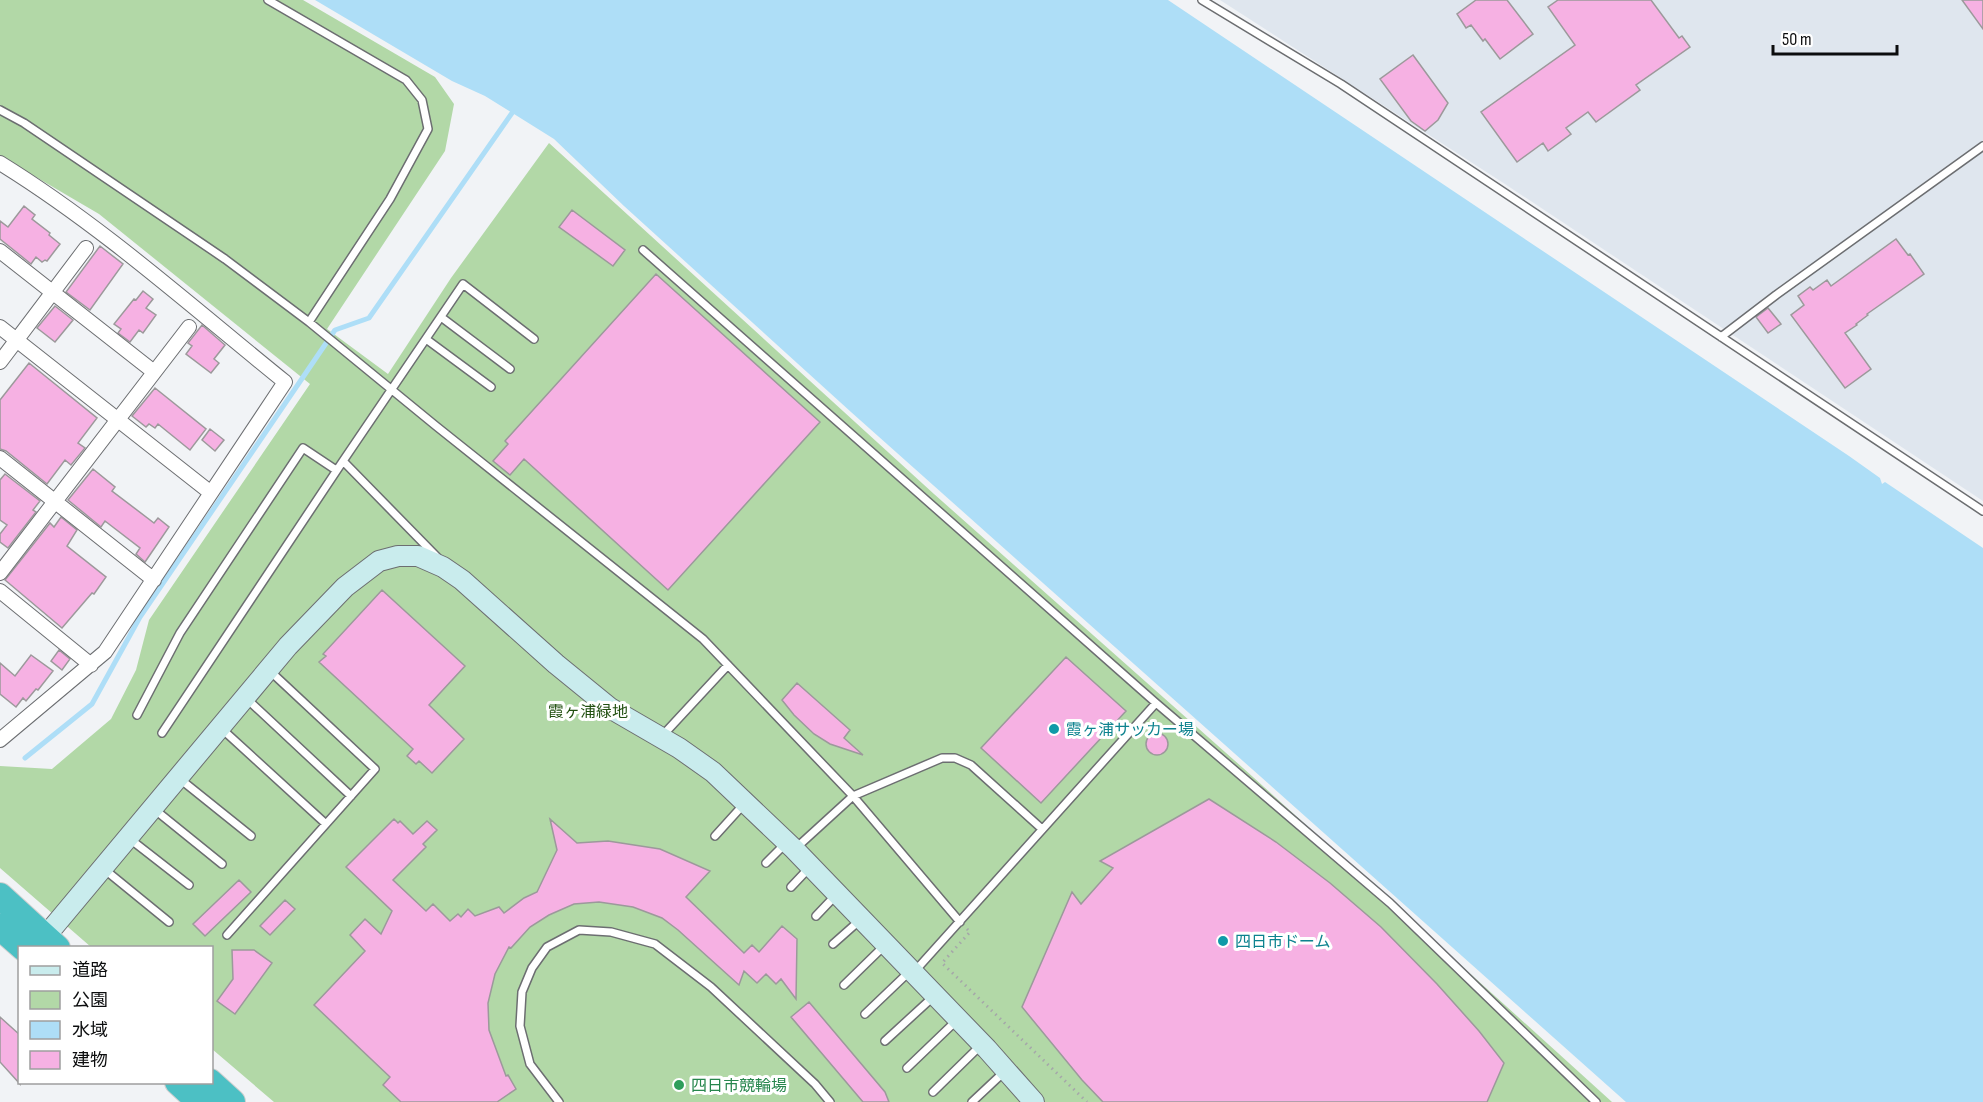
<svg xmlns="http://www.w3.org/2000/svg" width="1983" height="1102" font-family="'Sofia Sans Condensed','Noto Sans JP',sans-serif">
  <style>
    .built { fill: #dfe6ee }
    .green { fill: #b2d8a7 }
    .water { fill: #aedef7 }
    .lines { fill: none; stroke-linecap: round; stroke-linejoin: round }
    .stream { stroke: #aedef7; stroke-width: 5 }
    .building { fill: #f6b1e3; stroke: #9c999b; stroke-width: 1.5 }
    .lane-casing { stroke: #6c6e71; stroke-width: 10 }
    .street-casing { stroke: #6c6e71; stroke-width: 16 }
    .secondary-casing { stroke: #6c6e71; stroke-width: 22 }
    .highway-casing { stroke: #cecfcf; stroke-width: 28 }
    .path { stroke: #a5a7a9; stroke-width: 3; stroke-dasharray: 1.5 4.5; stroke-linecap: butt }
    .lane { stroke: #fff; stroke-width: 7 }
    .street { stroke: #fff; stroke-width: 14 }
    .secondary { stroke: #c9eced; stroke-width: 20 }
    .highway { stroke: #4cc0c4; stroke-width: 26 }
    .culture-dot { fill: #0f9aa8; stroke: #fff; stroke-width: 2 }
    .leisure-dot { fill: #2e9e5b; stroke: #fff; stroke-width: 2 }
    .labels { text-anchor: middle; stroke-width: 6; stroke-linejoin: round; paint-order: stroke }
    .park-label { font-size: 16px; fill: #214f10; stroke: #fff }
    .culture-label { font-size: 16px; fill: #0d838f; stroke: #fff; text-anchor: start }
    .leisure-label { font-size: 16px; fill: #27864d; stroke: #fff; text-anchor: start }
  </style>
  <rect width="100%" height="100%" fill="#f1f3f6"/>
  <path class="built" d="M1220 0H1983V501L1505 184Z"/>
  <path class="green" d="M0 0H303L435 77 454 104 445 151 327 329 388 374 451 278 549 143 934 494 1243 768 1612 1102H274L212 1049V948L91 947 0 868V766L52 769 111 719 136 670 149 620 310 384 99 214 0 156Z"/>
  <path class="water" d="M315 0H1168L1849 456 1880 478 1882 484 1885 482 1983 548V1102H1626L851 412 624 206 554 139 485 96 452 81Z"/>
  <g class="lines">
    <path class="stream" d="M25 758 92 704 140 617 335 330 369 318 512 113"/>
  </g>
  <path class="building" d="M1476 0H1507L1533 34 1500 59 1485 39 1483 41 1471 25 1466 28 1457 14Z
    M1558 0H1651L1679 38 1682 36 1690 47 1636 85 1640 90 1596 122 1588 112 1566 128 1571 134 1548 151 1543 143 1517 162 1481 112 1575 45 1548 7Z
    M1962 0H1983V29Z
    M1413 55 1448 103 1438 120 1425 131 1411 121 1380 79Z
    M24 206 35 215 32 219 50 233 49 235 60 244 47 261 45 260 42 262 36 257 31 264 0 239V221L8 227Z
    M572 210 625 250 613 266 559 227Z
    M1896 239 1908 255 1910 254 1924 274 1867 314 1868 315 1856 324 1857 325 1845 333 1871 369 1845 388 1791 315 1804 305 1798 296 1810 287 1813 290 1827 280 1831 286Z
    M100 246 123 264 90 310 66 292Z
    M656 274 820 422 668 590 524 459 510 475 493 461 508 444 505 441Z
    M143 291 153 299 146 308 156 315 143 333 139 330 130 342 118 333 121 329 114 324 134 299 136 300Z
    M55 306 73 320 55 342 37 328Z
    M1768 308 1781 324 1768 333 1756 317Z
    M202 325 225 345 214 359 219 363 211 373 186 354 192 346 188 343Z
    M29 363 97 418 78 443 85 448 71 465 65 460 47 484 6 451 0 449V400Z
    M155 388 206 429 190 450 158 424 155 428 149 424 146 427 132 416Z
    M210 429 224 440 215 451 202 440Z
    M93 469 115 487 112 491 154 523 158 518 169 527 145 562 136 554 140 548 105 521 101 527 68 500Z
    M5 474 40 501 33 510 36 512 8 548 0 542V534L7 525 0 520V480Z
    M61 517 77 530 67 546 106 577 94 594 92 593 62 628 5 580 50 523 54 527Z
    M382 590 465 666 429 705 464 739 432 773 419 761 416 764 407 756 413 749 319 662 326 656 323 654Z
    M59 650 70 659 62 670 51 661Z
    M31 655 53 671 38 690 36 689 26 701 23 698 16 707 0 694V663L15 676Z
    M1066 657 1126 711 1041 803 981 748Z
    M797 683 850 730 844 738 863 755 830 744 814 734 794 715 782 700Z
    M1146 744a11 11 0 1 1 22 0a11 11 0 1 1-22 0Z
    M1209 799 1276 842 1330 883 1381 927 1437 984 1479 1031 1504 1063 1487 1102H1103L1082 1080 1022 1007 1072 892 1081 904 1113 868 1100 861Z
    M394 819 398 823 400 821 413 834 427 821 437 830 423 844 426 847 393 880 426 911 433 904 450 921 458 914 461 917 468 909 475 916 499 907 504 913 524 898 537 892 557 850 550 819 577 843 608 841 660 849 710 871 686 897 744 953 752 945 759 952 782 926 797 939 796 999 781 979 776 984 766 974 757 983 744 971 739 985 678 930 662 918 633 907 599 902 574 904 549 915 530 927 511 948 509 947 495 974 488 1003 489 1030 506 1076 508 1075 516 1089 497 1102H401L383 1085 390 1077 314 1005 365 951 350 935 365 919 381 934 392 911 346 867Z
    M239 880 251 892 205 936 193 924Z
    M285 900 295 909 270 935 260 926Z
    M232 950H254L272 963 235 1014 217 1001 233 979Z
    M809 1002 885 1092 889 1102H863L791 1017Z
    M0 1017 20 1035V1084L0 1062Z"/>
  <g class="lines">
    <g class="lane-casing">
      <path id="lane" d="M268 0 406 80 422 100 428 129 390 199 309 322
        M1202 0 1341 84 1983 511
        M0 110 24 123 225 259 309 322 436 426 703 639 853 796 960 922
        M643 250 1156 703 1390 903 1596 1102
        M441 317 510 369
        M1721 337 1776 295 1983 146
        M426 339 491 387
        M437 557 343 461 463 284 534 339
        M247 699 351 796
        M137 715 180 633 303 448 336 470
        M222 729 326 824
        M162 733 343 461
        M663 735 728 665
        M180 779 251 836
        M154 809 222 864
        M715 836 744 804
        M130 839 189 885
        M796 848 853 796 942 758H955L971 765 1042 829
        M766 863 785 844
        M104 869 169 922
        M791 887 809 868
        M816 916 835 896
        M227 935 375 769 270 671
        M833 944 859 921
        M915 971 1156 703
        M844 985 884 946
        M865 1014 909 972
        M885 1041 933 997
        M907 1068 956 1021
        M933 1092 980 1046
        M559 1102 530 1064 520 1026 522 992 532 968 547 947 579 930 611 932 655 944 711 987 815 1084 830 1102
        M972 1102 1004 1072"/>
    </g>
    <g class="street-casing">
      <path id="street" d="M0 163C102 226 192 307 285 382L105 652 0 740
        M0 251 154 372
        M0 327 211 493
        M0 362 86 248
        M0 458 154 580
        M0 573 189 327
        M0 591 91 665"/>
    </g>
    <g class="secondary-casing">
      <path id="secondary" d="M45 937 288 646 345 587 379 561 398 556H418L443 567 462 580 556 664 610 708 679 748 713 772 794 849 987 1049 1034 1102"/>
    </g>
    <g class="highway-casing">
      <path id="highway" d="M0 896 57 948
        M0 927 24 948
        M178 1082 200 1102
        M210 1082 232 1102"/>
    </g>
    <path class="path" d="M967 929 970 932 942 963 1087 1102"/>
    <use href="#lane" class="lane"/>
    <use href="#street" class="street"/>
    <use href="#secondary" class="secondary"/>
    <use href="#highway" class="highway"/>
  </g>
  <g class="culture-dot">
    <circle cx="1054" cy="729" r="6"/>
    <circle cx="1223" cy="941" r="6"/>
  </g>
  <circle class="leisure-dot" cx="679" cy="1085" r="6"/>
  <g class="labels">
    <g class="park-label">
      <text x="588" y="717">霞ヶ浦緑地</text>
    </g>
    <g class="culture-label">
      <text x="1066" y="735">霞ヶ浦サッカー場</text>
      <text x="1235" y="947">四日市ドーム</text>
    </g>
    <g class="leisure-label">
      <text x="691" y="1091">四日市競輪場</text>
    </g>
  </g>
  <rect x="18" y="946" width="195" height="138" fill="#ffffff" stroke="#9e9e9f" stroke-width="1.5"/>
  <rect x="30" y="966" width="30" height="9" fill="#c9eced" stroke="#9e9e9f" stroke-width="1.5"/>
  <text x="72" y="976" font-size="18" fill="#0c0d0e">道路</text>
  <rect x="30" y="991" width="30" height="18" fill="#b2d8a7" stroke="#9e9e9f" stroke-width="1.5"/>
  <text x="72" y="1006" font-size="18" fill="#0c0d0e">公園</text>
  <rect x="30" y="1021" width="30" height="18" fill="#aedef7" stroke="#9e9e9f" stroke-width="1.5"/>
  <text x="72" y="1036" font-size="18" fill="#0c0d0e">水域</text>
  <rect x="30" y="1051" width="30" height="18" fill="#f6b1e3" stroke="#9e9e9f" stroke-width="1.5"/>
  <text x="72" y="1066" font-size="18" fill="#0c0d0e">建物</text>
  <path d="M1773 45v9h124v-9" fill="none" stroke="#0c0d0e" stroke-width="3"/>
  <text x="1782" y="45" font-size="18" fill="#0c0d0e" stroke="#ffffff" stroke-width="4.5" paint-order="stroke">50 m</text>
</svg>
